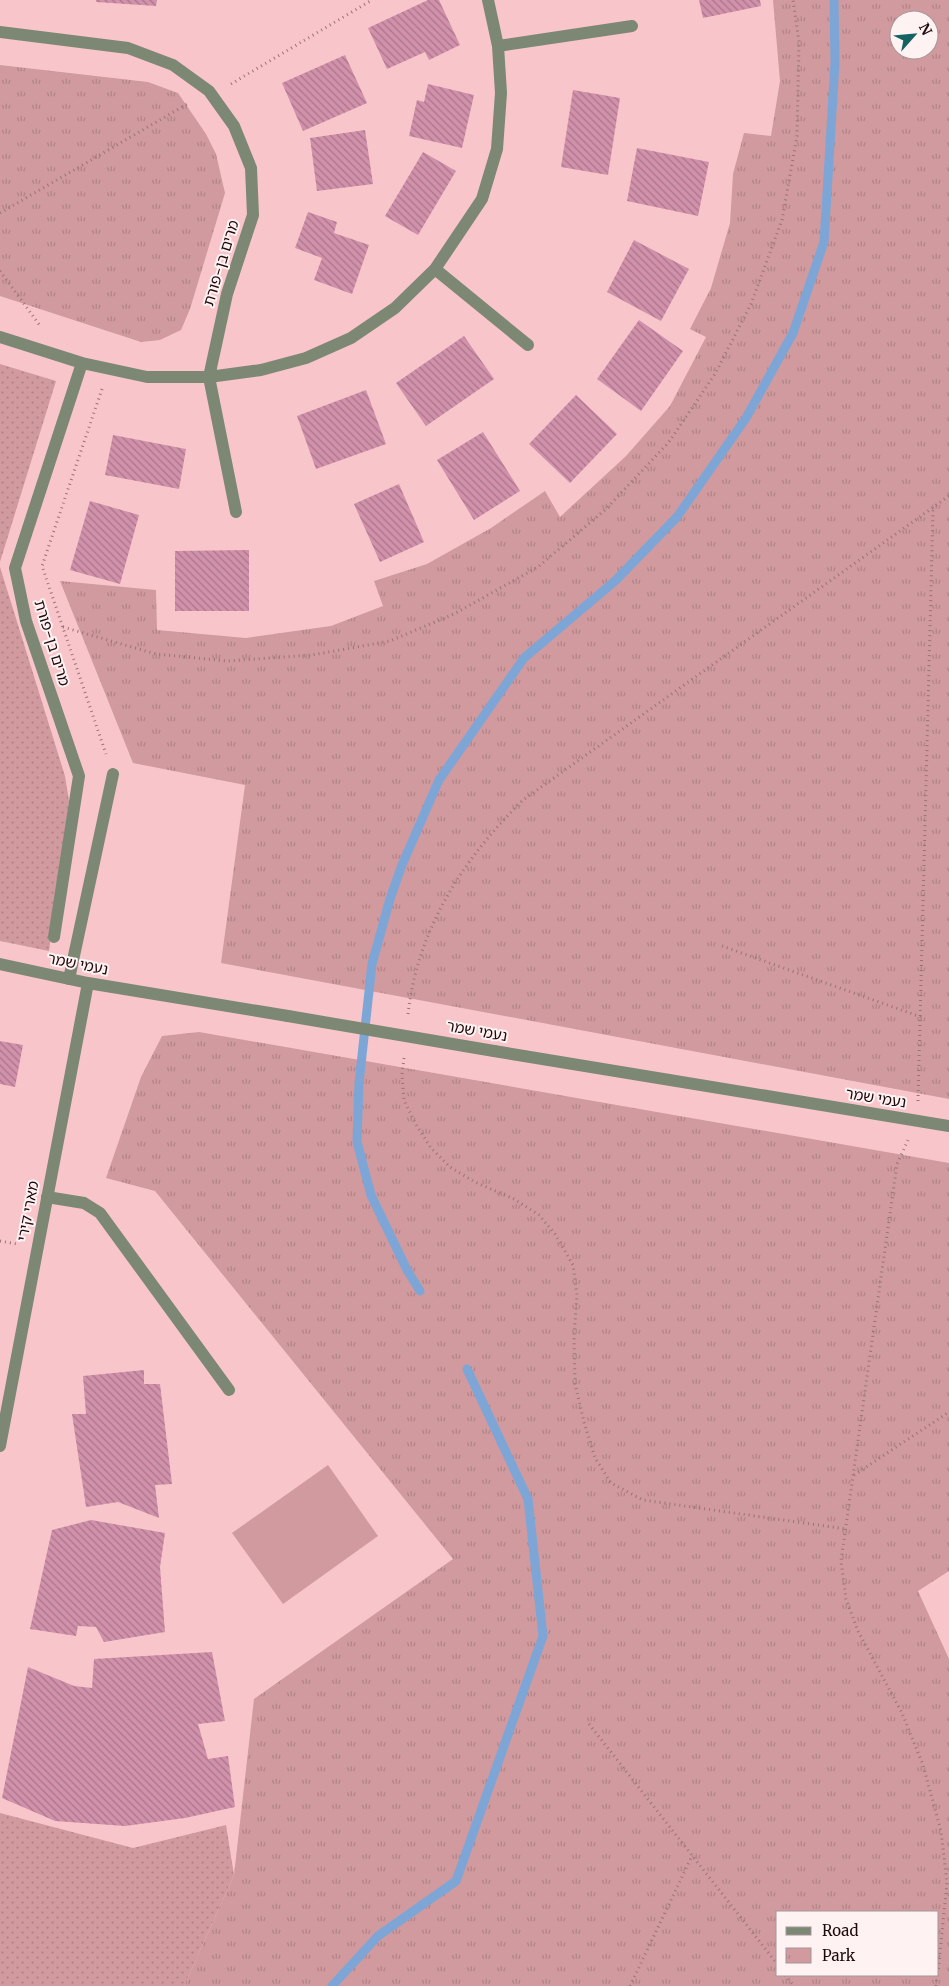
<svg xmlns="http://www.w3.org/2000/svg" width="949" height="1986" font-family="Merriweather,'Noto Sans Hebrew',serif">
  <style>
    .grass { fill: url(#grass-dots) }
    .park { fill: url(#park-tufts); fill-rule: evenodd }
    .garden { fill: #d09a9e }
    .lines { fill: none; stroke-linecap: round; stroke-linejoin: round }
    .stream { stroke: #7da6d6; stroke-width: 9 }
    .building { fill: url(#building-back-hatch) }
    .path { stroke: #997477; stroke-width: 3; stroke-dasharray: 1 4; stroke-linecap: butt }
    .service { stroke: #7c8874; stroke-width: 12 }
    .minor { stroke: #7c8874; stroke-width: 12 }
    .tertiary { stroke: #7c8874; stroke-width: 12 }
    .tertiary-bridge { stroke: #7c8874; stroke-width: 12 }
    .labels { text-anchor: middle; stroke-width: 4; stroke-linejoin: round; paint-order: stroke }
    .street-label { font-size: 15px; fill: #1e090c; stroke: #fff2f3 }
  </style>
  <defs>
    <pattern id="grass-dots" width="8" height="8" patternUnits="userSpaceOnUse" patternTransform="scale(1.25)"><rect width="8" height="8" fill="#d09a9e"/><path d="M2 2h.1M6 6h.1" fill="none" stroke="#b28387" stroke-width="1.8" stroke-linecap="round"/></pattern>
    <pattern id="park-tufts" width="24" height="20" patternUnits="userSpaceOnUse" patternTransform="scale(1.25)"><rect width="24" height="20" fill="#d09a9e"/><path d="M3 7l-1-3M5 7V3M7 7l1-3M15 17l-1-3M17 17v-4M19 17l1-3" fill="none" stroke="#b28387"/></pattern>
    <pattern id="building-back-hatch" width="6" height="6" patternUnits="userSpaceOnUse" patternTransform="scale(1.25)"><rect width="6" height="6" fill="#d191ab"/><path d="M-1 5l2 2M0 0l6 6M5-1l2 2" fill="none" stroke="#a9758a"/></pattern>
  </defs>
  <rect width="100%" height="100%" fill="#f8c6ca"/>
  <path class="grass" d="M0 364 56 381 0 562Z
    M0 567 65 776 69 801 49 951 0 941Z
    M0 1813 133 1848 226 1825 234 1875 184 1986H0Z"/>
  <path class="park" d="M773 0H949V1099L221 963 245 785 133 763 60 581 156 590 157 630 246 638 331 626 383 606 374 581 427 564 491 528 545 491 560 517 626 456 670 406 706 337 690 329 711 288 730 223 733 174 744 133 771 136 780 81ZM899 20H929V50H899Z
    M0 65 148 82 178 93 206 134 216 154 225 193 190 309 181 330 160 340 141 342 0 296Z
    M199 1032 949 1163V1571L918 1591 949 1659V1986H184L234 1875 254 1699 453 1559 155 1191 106 1178 141 1077 162 1036ZM938 1912V1975H778V1912Z"/>
  <path class="garden" d="M328 1465 378 1536 283 1604 232 1533Z"/>
  <g class="lines">
    <path class="stream" d="M420 1291 407 1270 371 1195 357 1142 359 1083 372 964 390 899 402 865 439 780 524 658 615 581 677 517 746 418 793 333 824 242 835 63 834 0
      M332 1986 378 1936 456 1881 543 1636 528 1499 467 1369"/>
  </g>
  <path class="building" d="M96 0H157L156 6 96 2Z
    M428 0H439L460 45 429 60 425 52 387 69 368 28Z
    M699 0H760L761 6 703 18Z
    M345 55 367 103 303 131 282 83Z
    M428 84 474 95 462 148 409 136 417 100 424 102Z
    M573 90 620 98 608 175 561 167Z
    M365 130 373 184 317 191 310 138Z
    M637 148 709 162 698 216 627 201Z
    M423 152 456 171 418 235 385 216Z
    M308 212 337 222 334 233 369 245 352 294 314 280 322 258 295 248Z
    M634 240 689 269 661 321 607 292Z
    M639 320 683 351 641 411 597 379Z
    M464 336 494 379 426 426 396 383Z
    M366 390 386 444 316 469 297 416Z
    M576 395 617 434 570 483 529 444Z
    M483 432 520 491 474 520 437 460Z
    M113 435 186 449 179 489 105 475Z
    M399 484 424 542 380 562 354 504Z
    M90 501 139 515 120 584 70 570Z
    M249 550V611H175V551Z
    M0 1041 23 1045 15 1087 0 1084Z
    M144 1370V1384H160L172 1484 155 1485 159 1518 118 1502 86 1507 72 1414H86L83 1376Z
    M91 1520 165 1533 160 1567 165 1632 104 1642 96 1627 78 1626 76 1636 30 1629 52 1530Z
    M212 1652 225 1721 198 1724 208 1759 228 1756 235 1807 185 1818 125 1826 55 1821 2 1798 28 1667 74 1686 92 1688 94 1659Z"/>
  <g class="lines">
    <path class="path" d="M231 84 372 0
      M0 213 189 103
      M0 271 41 327
      M102 389 42 566 106 754
      M63 627 156 654 227 661 312 655 390 641 454 614 538 567 605 510 669 442 715 374 751 304 782 220 797 136 799 42 793 0
      M722 946 921 1017
      M408 1014C418 928 463 859 523 800L949 496
      M404 1058 402 1074 404 1100 415 1123 431 1148 450 1167 475 1182 514 1199 539 1215 555 1234 573 1265 577 1295 574 1336 575 1384 584 1422 595 1458 611 1483 643 1500 846 1529
      M918 1101 933 510
      M908 1140 897 1164 841 1561 846 1599 858 1631 902 1713 923 1765 941 1831 947 1883 938 1972
      M0 1241 17 1244
      M854 1475 949 1412
      M589 1724 778 1965
      M785 1975 794 1986
      M630 1986 692 1856
      M936 1986 937 1975"/>
    <path class="service" d="M69 979 113 774
      M47 1197 84 1203 100 1213 229 1390"/>
    <path class="minor" d="M0 32 128 48 173 65 209 91 234 126 251 168 253 215 227 294 209 377 236 512
      M498 46 632 26
      M435 269 528 345
      M0 337 82 363 147 377H209L261 370 306 358 351 338 395 308 435 269 482 199 497 149 501 93 498 46 488 0
      M54 937 79 776 26 621 15 568 82 363"/>
    <path class="tertiary" d="M0 964 88 983 288 1016
      M494 1051 949 1126
      M0 1446 88 983"/>
    <path class="tertiary-bridge" d="M288 1016 494 1051"/>
  </g>
  <g class="labels">
    <g class="street-label">
      <text transform="translate(221 263) rotate(-73)" y="5">מרים בן-פורת</text>
      <text transform="translate(52 643) rotate(73)" y="5">מרים בן-פורת</text>
      <text transform="translate(78 964) rotate(11)" y="5">נעמי שמר</text>
      <text transform="translate(477 1031) rotate(10)" y="5">נעמי שמר</text>
      <text transform="translate(876 1098) rotate(9)" y="5">נעמי שמר</text>
      <text transform="translate(28 1211) rotate(-79)" y="5">מארי קירי</text>
    </g>
  </g>
  <rect x="776" y="1911" width="162" height="65" fill="#fff2f3" stroke="#a59597"/>
  <rect x="786" y="1927" width="25" height="8" fill="#7c8874" stroke="#a59597"/>
  <text x="822" y="1936" font-size="15" fill="#1e090c">Road</text>
  <rect x="786" y="1948" width="25" height="15" fill="url(#park-tufts)" stroke="#a59597"/>
  <text x="822" y="1961" font-size="15" fill="#1e090c">Park</text>
  <g transform="translate(914 35) rotate(63)"><circle r="24" fill="#fff2f3" stroke="#a59597"/>
  <path d="M0-4L9 19L0 12L-9 19Z" fill="#146362"/>
  <text y="-8" font-size="14" font-weight="bold" text-anchor="middle" fill="#1e090c">N</text>
  </g>
</svg>
